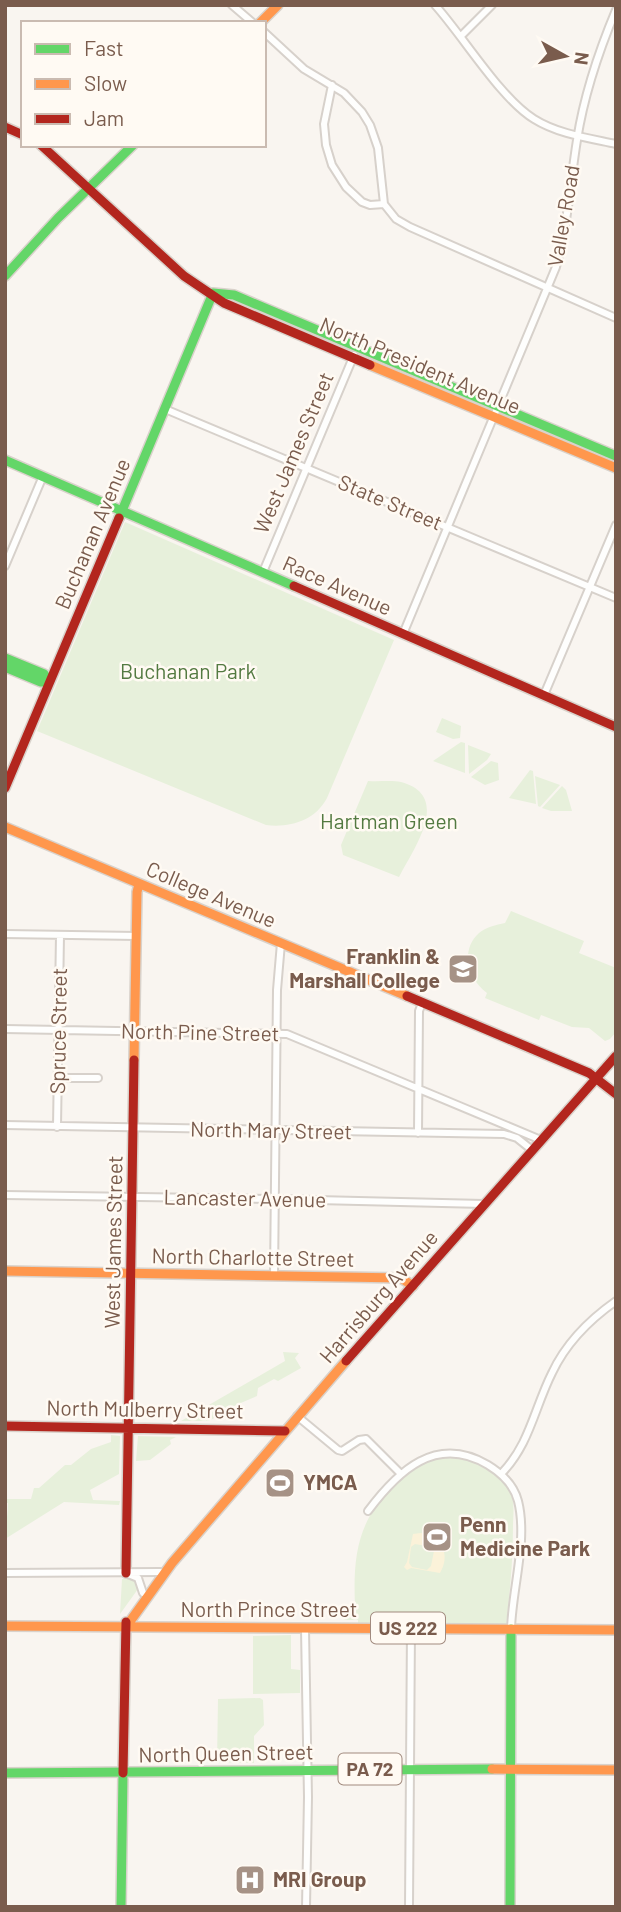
<svg xmlns="http://www.w3.org/2000/svg" width="621" height="1912" font-family="Barlow,sans-serif">
  <style>
    .green { fill: #e7f0db }
    .sand { fill: #fbf2d9; fill-rule: evenodd }
    .lines { fill: none; stroke-linecap: round; stroke-linejoin: round }
    .street-casing { stroke: #d7d1cb; stroke-width: 10 }
    .fast-casing { stroke: #d9d2cb; stroke-width: 12 }
    .slow-casing { stroke: #d9d2cb; stroke-width: 12 }
    .jam-casing { stroke: #d9d2cb; stroke-width: 12 }
    .street { stroke: #fefefd; stroke-width: 6 }
    .fast { stroke: #63d668; stroke-width: 9 }
    .slow { stroke: #ff974d; stroke-width: 9 }
    .jam { stroke: #b3261e; stroke-width: 9 }
    .labels { text-anchor: middle; stroke-width: 5; stroke-linejoin: round; paint-order: stroke }
    .shield { fill: #fffaf3; stroke: #a28b7f; stroke-width: 2 }
    .shield-label { font-size: 19px; font-weight: bold; fill: #7a5c4d }
    .street-label { font-size: 21px; fill: #7a5c4d; stroke: #fffaf3 }
    .park-label { font-size: 21px; fill: #537a41; stroke: #fffaf3 }
    .poi-label { font-size: 21px; font-weight: bold; fill: #7a5c4d; stroke: #fffaf3; text-anchor: start }
  </style>
  <rect width="100%" height="100%" fill="#f9f5f0"/>
  <path class="green" d="M125 522 394 640 327 798C315 821 289 828 266 825L37 731Z
    M442 718 461 726 460 738 453 739 436 732Z
    M461 742 465 743V773L433 761Z
    M468 745 491 754 487 760 469 774Z
    M491 761 498 763 499 780 485 785 471 777Z
    M530 770 533 771 536 804 509 798Z
    M535 776 560 785 540 807 538 806Z
    M368 781C379 782 391 780 401 782 453 796 413 849 399 877L343 855 341 845Z
    M562 786 566 790 572 811H551L542 808Z
    M511 911 584 941 579 953 616 968V1032L610 1039 605 1041 589 1028 572 1027 541 1015 539 1020 485 998 487 993C469 980 459 951 479 933 486 927 496 925 505 923Z
    M283 1352 299 1353 295 1358 301 1368 278 1381 274 1379 258 1388 257 1396 236 1405 209 1421H181L285 1361Z
    M111 1435 120 1436 119 1474 90 1490 93 1500 120 1501 119 1505 64 1502 5 1539C5 1526 8 1516 8 1503H5V1499H31L34 1488H39L65 1465H71L91 1449 111 1442Z
    M138 1436 176 1437 170 1440 171 1444 150 1460 136 1461Z
    M449 1456C474 1459 500 1469 511 1494 515 1504 513 1517 513 1527 513 1560 510 1592 506 1625L358 1624V1620H344L342 1616 355 1606C353 1557 357 1523 392 1486 411 1466 423 1460 449 1456Z
    M122 1579H131L137 1584 138 1589 120 1614Z
    M291 1635V1669L300 1670V1693L253 1694V1636Z
    M218 1699 260 1698 263 1700 264 1725 254 1736V1763L217 1762Z"/>
  <path class="sand" d="M421 1533C442 1536 451 1555 440 1573L411 1568 407 1570 404 1567 407 1562 413 1534ZM415 1544 431 1547 434 1551 431 1566 427 1570 412 1567 409 1563 411 1547Z"/>
  <g class="lines">
    <g class="street-casing">
      <path id="street" d="M232 5 253 23
        M435 5C463 36 501 99 534 119 558 134 588 138 616 144
        M264 32 304 69 344 93 362 112 370 125 378 148 384 204 396 219 410 227 616 318
        M461 36 492 5
        M332 85 324 124 326 145 332 165 346 187 362 202 370 205 384 204
        M165 409 616 598
        M5 566 43 476
        M263 572 354 355
        M403 634 556 267C568 225 570 183 577 140 584 95 598 53 616 10
        M544 695 616 525
        M5 934 137 936
        M5 1029 287 1034 541 1140
        M58 1078H98
        M5 1125 504 1134 517 1138 532 1150
        M57 1127 60 935
        M418 1133 419 1011 422 1003
        M5 1195 275 1199 484 1204
        M274 1276 277 990 281 943
        M297 1416 338 1450 342 1451 359 1440 366 1439 400 1473
        M501 1474C530 1444 534 1409 552 1373 566 1343 589 1320 616 1301
        M368 1511C398 1471 436 1434 488 1465 501 1473 514 1485 518 1501 528 1540 512 1589 511 1629
        M5 1573 160 1572
        M128 1574 138 1578 143 1593
        M305 1629 308 1797 306 1907
        M409 1907 411 1628"/>
    </g>
    <g class="fast-casing">
      <path id="fast" d="M5 276 58 218 133 145
        M213 293 234 295 616 456
        M5 460 294 586
        M119 518 213 293
        M5 658 44 674 49 682
        M5 667 41 682H49
        M5 1773 492 1769
        M121 1907 123 1773
        M510 1907 511 1629"/>
    </g>
    <g class="slow-casing">
      <path id="slow" d="M260 23 278 5
        M370 365 616 468
        M5 827 407 996
        M134 1060 137 892 139 884
        M5 1271 401 1278 413 1286
        M5 1626 616 1630
        M126 1627 172 1563 346 1361
        M492 1769 616 1770"/>
    </g>
    <g class="jam-casing">
      <path id="jam" d="M5 127 23 135
        M41 145 184 276 224 303 370 365
        M294 586 616 727
        M5 788 119 518
        M407 996 589 1073 616 1094
        M346 1361 616 1056
        M5 1426 285 1431
        M126 1573 134 1060
        M123 1773 126 1622"/>
    </g>
    <use href="#street" class="street"/>
    <use href="#fast" class="fast"/>
    <use href="#slow" class="slow"/>
    <use href="#jam" class="jam"/>
  </g>
  <defs>
    <g id="university-square" transform="scale(1.575)"><rect x="-9" y="-9" width="18" height="18" rx="4" fill="#a69286" stroke="#fffaf3"/><path d="M0-5L7-2L0 1L-7-2ZM-4 1L0 2.5L4 1V4Q0 6-4 4Z" fill="#fff"/></g>
    <g id="stadium-square" transform="scale(1.575)"><rect x="-9" y="-9" width="18" height="18" rx="4" fill="#a69286" stroke="#fffaf3"/><path d="M0-5a6.5 5 0 1 0 0 10a6.5 5 0 1 0 0-10ZM-3.5-1.8h7v3.6h-7Z" fill="#fff"/></g>
    <g id="hospital-square" transform="scale(1.575)"><rect x="-9" y="-9" width="18" height="18" rx="4" fill="#a69286" stroke="#fffaf3"/><path d="M-5-5h3v3.5h4V-5h3V5h-3V1.5h-4V5h-3Z" fill="#fff"/></g>
  </defs>
  <g fill-rule="evenodd">
    <use href="#university-square" x="463" y="969"/>
    <use href="#stadium-square" x="280" y="1483"/>
    <use href="#stadium-square" x="437" y="1537"/>
    <use href="#hospital-square" x="250" y="1880"/>
  </g>
  <g class="labels">
    <g class="shield">
      <rect x="371" y="1612.5" width="74" height="31" rx="5"/>
      <rect x="338.5" y="1753.5" width="63" height="31" rx="5"/>
    </g>
    <g class="shield-label">
      <text x="408" y="1635">US 222</text>
      <text x="370" y="1776">PA 72</text>
    </g>
    <g class="street-label">
      <text transform="translate(564 216) rotate(-80)" y="7">Valley Road</text>
      <text transform="translate(420 366) rotate(23)" y="7">North President Avenue</text>
      <text transform="translate(294 453) rotate(-67)" y="7">West James Street</text>
      <text transform="translate(390 503) rotate(23)" y="7">State Street</text>
      <text transform="translate(93 534) rotate(-67)" y="7">Buchanan Avenue</text>
      <text transform="translate(337 586) rotate(24)" y="7">Race Avenue</text>
      <text transform="translate(211 895) rotate(23)" y="7">College Avenue</text>
      <text transform="translate(59 1031) rotate(-89)" y="7">Spruce Street</text>
      <text transform="translate(200 1033) rotate(1)" y="7">North Pine Street</text>
      <text transform="translate(271 1131) rotate(1)" y="7">North Mary Street</text>
      <text transform="translate(245 1199) rotate(1)" y="7">Lancaster Avenue</text>
      <text transform="translate(114 1242) rotate(-89)" y="7">West James Street</text>
      <text transform="translate(253 1258) rotate(1)" y="7">North Charlotte Street</text>
      <text transform="translate(379 1297) rotate(-49)" y="7">Harrisburg Avenue</text>
      <text transform="translate(145 1410) rotate(1)" y="7">North Mulberry Street</text>
      <text x="269" y="1617">North Prince Street</text>
      <text transform="translate(226 1754) rotate(-1)" y="7">North Queen Street</text>
    </g>
    <g class="park-label">
      <text x="188" y="679">Buchanan Park</text>
      <text x="389" y="829">Hartman Green</text>
    </g>
    <g class="poi-label">
      <text x="440" y="964" text-anchor="end">Franklin &amp;<tspan x="440" dy="24">Marshall College</tspan></text>
      <text x="303" y="1490">YMCA</text>
      <text x="460" y="1532">Penn<tspan x="460" dy="24">Medicine Park</tspan></text>
      <text x="273" y="1887">MRI Group</text>
    </g>
  </g>
  <rect width="621" height="1912" fill="none" stroke="#7a5c4d" stroke-width="14"/>
  <rect x="21" y="21" width="245" height="126" fill="#fffaf3" stroke="#cabbb1" stroke-width="2"/>
  <rect x="35" y="44" width="35" height="10" fill="#63d668" stroke="#cabbb1" stroke-width="2"/>
  <text x="84" y="56" font-size="21" fill="#7a5c4d">Fast</text>
  <rect x="35" y="79" width="35" height="10" fill="#ff974d" stroke="#cabbb1" stroke-width="2"/>
  <text x="84" y="91" font-size="21" fill="#7a5c4d">Slow</text>
  <rect x="35" y="114" width="35" height="10" fill="#b3261e" stroke="#cabbb1" stroke-width="2"/>
  <text x="84" y="126" font-size="21" fill="#7a5c4d">Jam</text>
  <g transform="translate(565 56) rotate(98)" stroke="#fffaf3" stroke-width="5" paint-order="stroke">
  <path d="M0-5L12 26L0 18L-12 26Z" fill="#7a5c4d"/>
  <text y="-10" font-size="19" font-weight="bold" text-anchor="middle" fill="#7a5c4d">N</text>
  </g>
</svg>
